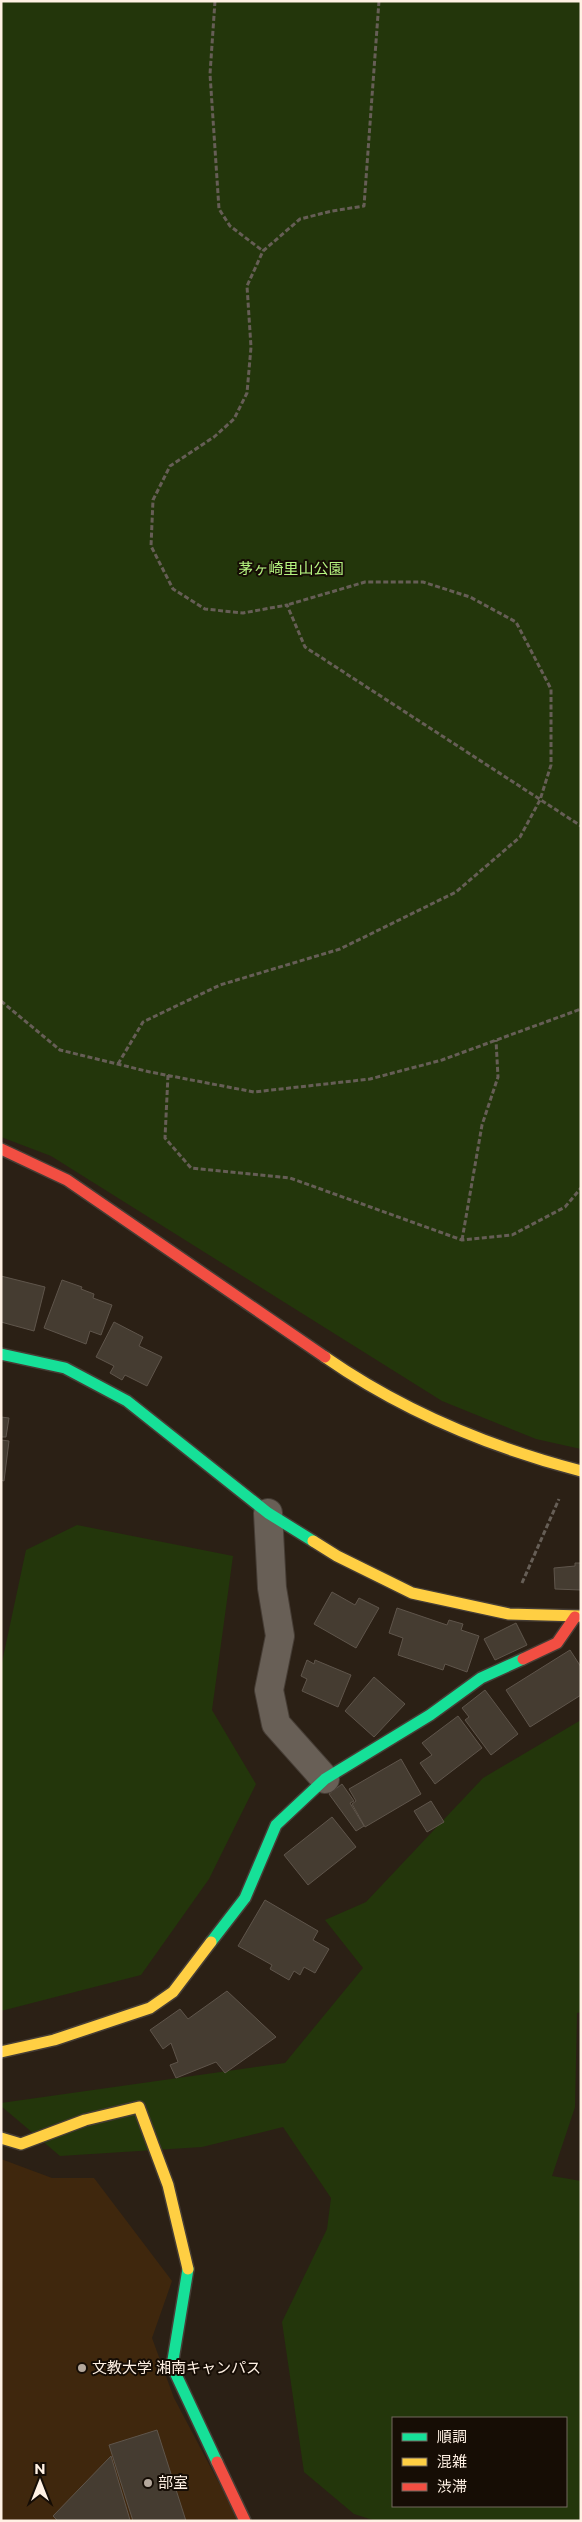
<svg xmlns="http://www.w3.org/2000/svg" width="582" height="2522" font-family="Montserrat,'Noto Sans JP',sans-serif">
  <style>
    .built { fill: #3f270d }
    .green { fill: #23360b; fill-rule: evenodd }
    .building { fill: #453c31; stroke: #5f554b }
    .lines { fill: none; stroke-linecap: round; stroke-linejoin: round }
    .street-casing { stroke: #463d35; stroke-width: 30 }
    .fast-casing { stroke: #463d35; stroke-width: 14 }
    .slow-casing { stroke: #463d35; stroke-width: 14 }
    .jam-casing { stroke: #463d35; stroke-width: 14 }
    .path { stroke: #665e56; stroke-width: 3; stroke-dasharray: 5 2.5; stroke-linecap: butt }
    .street { stroke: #685f56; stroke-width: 28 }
    .fast { stroke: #16e098; stroke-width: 11 }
    .slow { stroke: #ffcf43; stroke-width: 11 }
    .jam { stroke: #f24e42; stroke-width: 11 }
    .poi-dot { fill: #b5a89c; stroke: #160d05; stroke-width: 2 }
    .labels { text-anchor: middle; stroke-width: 4; stroke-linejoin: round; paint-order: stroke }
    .park-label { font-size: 15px; fill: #b6f480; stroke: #160d05 }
    .poi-label { font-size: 15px; fill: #fff1e4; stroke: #160d05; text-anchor: start }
  </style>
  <rect width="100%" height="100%" fill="#2b2015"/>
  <path class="built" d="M1 2159 52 2178H94L172 2281 152 2338 174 2398 239 2521H1Z"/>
  <path class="green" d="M1 1H581V1449L536 1439 442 1401 51 1156 1 1137Z
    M77 1525 233 1556 212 1710 256 1784 209 1879 141 1975 1 2011V1667L26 1550Z
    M581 1720V2012L577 2013 575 2107 552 2176 581 2181V2521H376L354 2514 304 2472 282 2322 327 2229 331 2198 283 2127 202 2147 60 2156 1 2106V2103L285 2063 363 1968 325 1920 366 1902 483 1778ZM393 2418H566V2506H393Z"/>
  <path class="building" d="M1 1276 45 1287 34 1331 1 1322Z
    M62 1280 82 1287 81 1289 94 1294 93 1298 112 1305 101 1335 90 1331 86 1344 44 1328Z
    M114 1322 143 1337 139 1346 162 1357 147 1386 125 1375 122 1380 110 1373 114 1366 96 1357Z
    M1 1417 9 1418 6 1437H1Z
    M1 1440 9 1441 4 1481 1 1480Z
    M575 1563H581V1590L555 1589 554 1568 575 1566Z
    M332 1592 355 1605 359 1598 379 1608 356 1648 314 1624Z
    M397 1608 447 1625 449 1620 463 1624 461 1630 479 1636 467 1672 445 1664 443 1670 398 1655 403 1638 389 1633Z
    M516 1623 527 1645 495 1660 484 1639Z
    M570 1650 581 1667V1695L530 1727 506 1690Z
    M307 1660 314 1664 315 1660 351 1675 338 1707 302 1691 307 1679 301 1676Z
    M374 1677 405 1704 374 1737 345 1711Z
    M485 1690 518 1734 491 1755 465 1720 469 1717 462 1708Z
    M458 1716 482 1748 435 1784 420 1763 432 1755 422 1743Z
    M401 1759 421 1794 365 1827 352 1804 356 1801 349 1789Z
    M342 1784 354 1801 350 1803 364 1826 356 1831 329 1794Z
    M431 1801 444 1822 427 1832 414 1811Z
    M332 1817 356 1847 308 1885 284 1855Z
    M265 1900 318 1931 313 1940 329 1949 315 1973 304 1967 300 1975 294 1971 289 1980 270 1969 272 1965 238 1946Z
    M227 1991 276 2037 225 2073 216 2062 176 2078 170 2065 178 2062 171 2043 163 2049 150 2030 180 2009 188 2019Z
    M157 2430 186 2521H133L109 2445Z
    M111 2456 130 2520 58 2521 53 2516Z"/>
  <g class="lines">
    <g class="street-casing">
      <path id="street" d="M268 1513 272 1588 280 1636 269 1690 276 1724 325 1779"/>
    </g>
    <g class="fast-casing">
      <path id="fast" d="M1 1354 65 1368 127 1401 268 1513 313 1541
        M211 1942 245 1898 276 1825 325 1779 430 1715 481 1678 523 1659
        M188 2269 172 2366 217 2462"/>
    </g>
    <g class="slow-casing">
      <path id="slow" d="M325 1357C404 1412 489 1447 581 1471
        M313 1541 337 1556 412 1593 509 1614 581 1616
        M1 2052 54 2040 150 2008 173 1992 211 1942
        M1 2138 21 2144 85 2120 139 2107 168 2185 188 2269"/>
    </g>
    <g class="jam-casing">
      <path id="jam" d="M1 1149 67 1180 325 1357
        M523 1659 557 1643 575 1617
        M217 2462 245 2521"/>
    </g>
    <path class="path" d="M215 1 210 74 219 209 230 226 263 251
      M379 1 364 206 332 211 300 219 263 251 247 286 251 347 247 393 234 419 214 437 170 466 153 500 151 546 173 589 205 609 243 613 287 605 305 647 581 826
      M1 1001 60 1050 150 1072 254 1092 370 1079 442 1060 581 1009
      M118 1064 143 1022 220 985 340 949 456 892 520 837 540 800 551 765V689L516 622 470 597 423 582H365L287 605
      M168 1075 165 1138 191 1168 290 1178 462 1240 512 1235 565 1207 581 1188
      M462 1240 482 1125 498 1077 496 1040
      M522 1583 559 1499"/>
    <use href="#street" class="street"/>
    <use href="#fast" class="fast"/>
    <use href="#slow" class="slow"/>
    <use href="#jam" class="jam"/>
  </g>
  <g class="poi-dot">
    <circle cx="82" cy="2368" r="5"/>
    <circle cx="148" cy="2483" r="5"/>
  </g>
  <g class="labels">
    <g class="park-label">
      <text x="291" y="574">茅ヶ崎里山公園</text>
    </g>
    <g class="poi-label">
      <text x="92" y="2373">文教大学 湘南キャンパス</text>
      <text x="158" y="2488">部室</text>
    </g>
  </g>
  <rect width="582" height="2522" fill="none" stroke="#fff1e4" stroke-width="5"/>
  <rect x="392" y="2417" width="175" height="90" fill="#160d05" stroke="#73685e"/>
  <rect x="402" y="2433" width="25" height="8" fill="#16e098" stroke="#73685e"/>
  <text x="437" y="2442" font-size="15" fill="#fff1e4">順調</text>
  <rect x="402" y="2458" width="25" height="8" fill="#ffcf43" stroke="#73685e"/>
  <text x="437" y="2467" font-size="15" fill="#fff1e4">混雑</text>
  <rect x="402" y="2483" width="25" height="8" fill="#f24e42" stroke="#73685e"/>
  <text x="437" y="2492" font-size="15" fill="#fff1e4">渋滞</text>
  <g transform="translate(40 2482)" stroke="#160d05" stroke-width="4" paint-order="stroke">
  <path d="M0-4L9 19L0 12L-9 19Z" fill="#fff1e4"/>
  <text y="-8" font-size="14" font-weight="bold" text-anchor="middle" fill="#fff1e4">N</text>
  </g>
</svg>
